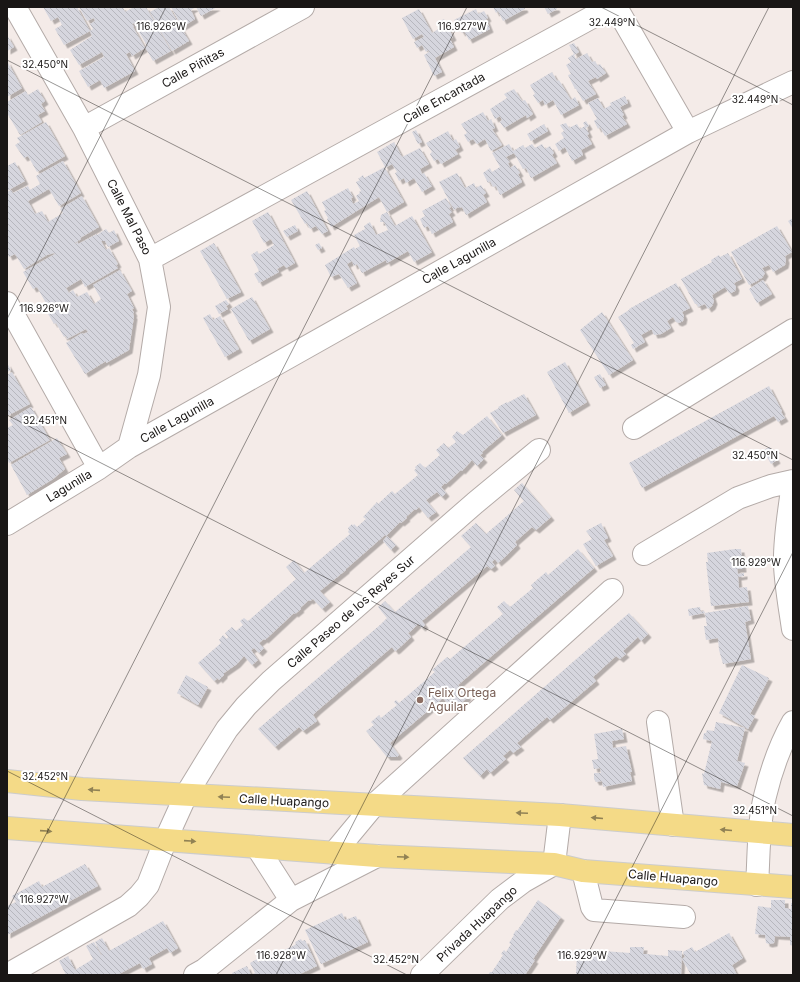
<svg xmlns="http://www.w3.org/2000/svg" width="800" height="982" font-family="Inter,sans-serif">
  <style>
    .building { fill: url(#building-back-hatch); filter: url(#shadow) }
    .lines { fill: none; stroke-linecap: round; stroke-linejoin: round }
    .minor-casing { stroke: #b4aba8; stroke-width: 24 }
    .major-casing { stroke: #ccc; stroke-width: 24 }
    .minor { stroke: #fff; stroke-width: 22 }
    .major { stroke: #f4da87; stroke-width: 22 }
    .oneway { fill: #918254 }
    .ticks { fill: none; stroke: #191615; stroke-width: 1; stroke-opacity: 0.45 }
    .education-dot { fill: #8d6e63; stroke: #fff; stroke-width: 1.5 }
    .labels { text-anchor: middle; stroke-width: 4; stroke-linejoin: round; paint-order: stroke }
    .street-label { font-size: 12px; fill: #191615; stroke: #fff }
    .education-label { font-size: 12px; fill: #785e54; stroke: #fff; text-anchor: start }
    .ticks-label { font-size: 10px; text-anchor: middle; fill: #191615; stroke: #fff; stroke-width: 4; stroke-linejoin: round; paint-order: stroke }
  </style>
  <defs>
    <pattern id="building-back-hatch" width="6" height="6" patternUnits="userSpaceOnUse"><rect width="6" height="6" fill="#d6d6de"/><path d="M-1 5l2 2M0 0l6 6M5-1l2 2" fill="none" stroke="#b7b7be"/></pattern>
    <filter id="shadow"><feDropShadow dx="3.5" dy="3.5" stdDeviation="0" flood-color="#0004"/></filter>
  </defs>
  <rect width="100%" height="100%" fill="#f4ebe8"/>
  <path class="building" d="M43 7H77L90 31 64 45 55 29 62 25 58 17 51 21Z
    M79 7H123L125 12 134 7H146L171 51 153 61 145 47 147 46 134 23 132 24 134 26 133 27 145 48 132 56 130 52 126 54 135 71 104 88 100 80 88 87 79 71 104 57 102 52 79 65 70 50 92 36 90 31 93 29 90 24 95 21 94 18 87 21Z
    M156 7H169L189 41 172 51 150 12 157 8Z
    M171 7H217L201 16 196 7 191 10 195 19 182 27Z
    M493 7H524L525 9 503 21 498 11 496 13Z
    M544 7H556L557 9 548 14Z
    M419 9 432 33 440 28 436 23 444 19 453 37 450 39 454 47 435 58 442 72 434 76 424 55 429 52 428 50 426 52 422 45 417 48 414 42 424 37 422 34 413 39 402 18Z
    M476 9 478 14 484 11 488 18 486 19 490 29 469 40 464 31 462 33 454 20Z
    M7 35 14 47 7 51Z
    M574 43 579 52 574 55 576 59 587 53 592 62 595 61 598 66 600 64 606 73 597 79 596 77 588 81 596 94 583 101 576 89H575L568 75 571 74 566 65 571 62 568 58 574 54 569 45Z
    M7 61 22 88 7 97Z
    M552 72 557 81 559 80 571 100 575 97 579 105 561 115 553 100 545 105 543 100 538 103 533 95 535 94 530 85Z
    M38 89 45 101 41 104 45 111 38 115 42 122 20 135 7 113V102L26 91 28 95Z
    M514 89 522 101 525 100 533 114 527 118 526 115 504 128 500 122 502 120 500 116 495 119 490 109 507 98 504 94Z
    M625 96 628 103 620 107 624 115 622 116 627 124 605 136 600 127 598 129 594 121 597 119 588 103 598 98 604 109 611 105 610 103Z
    M483 112 488 121 491 119 495 128 492 129 502 145 491 151 485 139 477 144 473 139 468 142 464 135 467 133 461 124Z
    M586 121 589 126 586 128 589 134 587 135 592 144 581 150 583 155 572 161 565 147 559 151 555 144 564 138 561 133 564 131 560 125 566 123 569 128 577 124 580 129 585 126 583 123Z
    M46 122 65 156 37 172 28 156 24 158 15 145 20 142 17 138Z
    M544 124 548 131 531 141 527 134Z
    M416 130 422 142 418 144 412 132Z
    M448 131 453 141 456 139 460 147 455 150 458 154 441 164 438 159 434 161 430 154 432 152 426 143Z
    M394 142 402 157 420 148 429 164 420 169 422 174 424 173 432 186 422 192 414 178 406 183 404 178 399 181 395 173 397 172 392 164 385 168 404 202 387 212 379 197 331 227 327 219 328 218 324 211 326 210 322 202 348 188 353 197 351 198 353 204 359 201 356 196 360 193 359 192 361 191 356 182 360 180 358 179 363 175 364 178 385 167 377 152Z
    M509 144 513 151 523 145 525 148 532 144 535 148 542 144 545 149 550 146 554 153 552 155 557 163 531 178 526 168 523 169 514 153 506 157 510 162 508 163 510 168 515 165 520 173 518 174 522 182 500 195 496 186 493 187 490 181 488 183 483 173 490 168 492 172 500 167 492 153Z
    M63 161 81 193 59 206 49 189 28 201 35 214 42 211 48 222 63 213 60 209 82 196 99 227 80 238 81 239 75 243V244L78 242V244L97 234V235L106 229 109 233 114 230 119 241 108 247 105 241H101L106 250 109 248 118 264 116 265 118 268 85 287 81 279 66 288 69 293 73 290 77 297 87 292 94 304 101 299 93 285 120 270 132 291 127 294 134 308 132 309 134 313 133 314 134 316 129 350 106 363V361L85 374 66 343 82 333 83 334 88 332 86 329 67 339 66 336 64 337 56 323 54 324 44 307 47 305 37 287 33 289 23 272 55 254 54 253 47 255 24 269 15 254 9 257 7 253V192L11 190 13 193 28 186 30 190 40 184 36 176Z
    M15 162 25 181 7 191V166Z
    M457 173 465 188 474 183 476 188 481 185 486 193 483 195 487 202 466 215 462 207 459 208 458 207 454 210 439 182Z
    M307 191 328 231 322 234 316 226 310 229 307 223 305 224 291 200Z
    M446 198 451 207 449 208 452 212 449 214 453 222 432 234 428 226 424 228 420 219 425 216 422 211Z
    M268 212 295 263 286 268 284 265 277 269 279 272 259 283 254 274 259 271 251 255 257 251 259 254 274 245 271 239 264 243 252 221Z
    M387 212 395 226 412 216 432 252 414 262 408 251 387 263 386 260 362 273 357 264 354 266 352 261 347 264 357 283 348 288 339 274 331 277 325 265 354 247 355 249 360 246 354 235 365 229 364 226 370 222 376 235 388 230 384 222H380L381 215Z
    M793 218V229L788 221Z
    M295 225 298 231 287 237 283 231Z
    M777 226 792 252 785 256 786 260 785 265 773 272 769 265 762 268 765 273 762 278 758 279 759 280 749 285 731 252Z
    M214 243 241 292 227 299 200 251Z
    M319 243 322 248 318 250 315 245Z
    M728 253 742 279 734 283 736 287 735 291 731 293H729L725 287 712 295 714 301 712 306 708 309 705 304 698 307 697 304H695L681 279 712 262 711 260 719 255 720 257Z
    M763 280 772 294 757 303 749 289Z
    M676 283 690 308 682 312 684 316 683 321 679 323 676 322 673 317 667 321 671 328 661 334 654 335 652 330H650L641 335 645 342 633 349 631 345 634 343 618 317 629 310V309Z
    M252 297 270 329 249 341 231 309Z
    M226 300 229 304 226 306 228 309 219 314 215 306Z
    M602 312 633 360 609 375 580 330Z
    M210 314 213 320 220 316 239 349 225 357 203 318Z
    M565 362 587 402 569 413 547 372Z
    M7 363 11 370 7 372Z
    M12 372 30 404 7 416V375Z
    M600 374 606 385 600 388 594 377Z
    M769 386 782 411 781 412 785 418 778 422 774 416 642 488 629 463Z
    M524 394 536 415 503 433 490 413 499 408 498 407 507 402V403Z
    M31 407 50 440 9 463 7 458V428L13 425 9 420Z
    M487 416 502 435 482 452 483 453 480 455 484 459 477 466 472 460 462 471 461 470 446 484 445 483 441 487 446 493 442 497 437 492 426 500 436 512 428 518 419 507 416 510 415 509 406 517 407 518 401 523 400 522 386 536 385 535 346 569V570L320 591 330 602 322 609 313 599 310 601 309 600 300 608 301 609 295 614 294 613 265 640 264 639 259 643 264 648 259 653 254 648 251 650 258 660 252 665 244 656 237 664 224 673V675L219 680 218 678 214 681 198 663 221 643 219 640 223 635 227 639 228 637 225 633 232 627 236 631 243 625 240 621 244 618 248 621 296 579 286 567 294 560 304 573 350 534 348 532 349 530 348 528 352 524 353 526 354 524 357 527 366 519 363 517 377 502 378 504 392 491 395 494 418 475 414 470 416 469 415 467 420 463 425 468 440 455 436 450 444 443 448 448 456 442 452 437 457 431 463 435Z
    M57 438 67 454 59 458 65 469 53 479 27 495 11 465Z
    M770 447 777 460 771 464 763 450Z
    M522 483 551 517 536 530 532 527 515 542 517 545 505 557 498 563 495 559 492 562 495 566 491 569 487 566 422 621 425 625 422 628 418 624 411 631 408 633 411 637 397 650 395 651 392 647 317 711 313 715 317 721 303 731 299 727 275 747 258 729 380 625 387 618 378 607 385 601 395 612 471 547 461 536 476 523 486 534 524 501 514 490Z
    M601 523 608 538 604 540 613 556 596 566 583 544 592 539 586 531Z
    M387 536 396 545 391 550 383 541Z
    M578 549 594 568 458 685 468 697 453 710 443 698 390 743 399 755 397 757H387L366 731 374 725 371 722 379 715 381 718 397 705 394 702 396 700 399 703 435 672 432 670 447 657 450 659 503 614 497 607 504 601 510 607 533 588 531 585 546 572 548 575Z
    M735 549H741L743 569H737L738 574 744 573V576L738 577 739 588 747 587 749 602 711 606 706 562H708L707 553Z
    M748 606 751 620 745 622 751 659 723 664 719 650 718 638 706 640 704 626H707L705 613Z
    M700 607 701 612 704 611 705 613 689 616 688 609Z
    M629 613 648 634 641 641 638 637 623 651 626 654 620 659 616 656 593 677 596 681 550 720 547 717 540 723 517 743 521 747 513 753 510 750 503 756 506 759 490 773 487 769 480 776 463 758Z
    M742 665 769 678 750 714 755 716 748 729 719 713Z
    M186 675 208 687 198 705 177 693Z
    M716 722 745 728 737 761 745 763 737 786 721 782 720 789 704 785 702 773 704 774 712 741 703 739 704 733H706L707 730 714 731Z
    M622 729 624 739 612 741 613 748 626 746 632 772H630L632 781 603 787 602 781 596 782 594 779V773H601L600 768 594 769 592 760 598 759 594 734Z
    M85 864 98 886 7 935V906L16 902 12 896 39 881 42 887Z
    M538 900 561 917 533 959 535 960 525 975H488L490 972H492L503 955 501 954 504 950 506 952 511 944 509 943 514 935H513L516 930 517 931Z
    M771 900H785V908L791 909V903H793V946L790 945V937L775 936 774 943 769 944 766 943 765 935 755 934 758 906 771 908Z
    M342 913 345 920 356 916 368 942 321 964 305 930Z
    M163 921 178 948 170 953 167 948 149 958 152 964 143 969 140 963 117 975H66L59 961 68 956 75 970 93 959 86 946 94 942 101 955H102L95 942 102 938 109 951Z
    M729 933 743 958 732 965 737 975H691L682 959 685 957 683 952 692 947 695 952Z
    M301 939 302 941 305 940 317 966 298 975H233L232 973 247 966 251 975 255 973 250 963 257 959 258 962 293 946 296 944 295 942Z
    M630 947H644L643 954H646L668 956V950L682 951 681 975H576L577 949 630 953Z"/>
  <g class="lines">
    <g class="minor-casing">
      <path id="minor" d="M15 7 84 128 150 259 159 307 149 375 129 447
        M84 128 303 7
        M150 259 607 9 614 10 620 14 688 132
        M7 303 99 468
        M634 428 793 330
        M793 481C790 509 784 537 785 565 786 587 790 608 793 629
        M7 524 99 468 129 447 688 132 793 82
        M644 554 738 498 771 486 793 481
        M658 722 673 825
        M257 847 291 900
        M334 853 373 806 612 590
        M583 871 592 907 594 910 684 917
        M757 885C759 855 758 825 765 796 771 771 780 745 793 722
        M7 975 128 906 139 896 148 885 166 839 186 795 208 759 227 729 246 706 271 681 475 503 539 450
        M195 975 204 970 291 900 377 856
        M422 975 500 899 524 881 554 864 560 815"/>
    </g>
    <g class="major-casing">
      <path id="major" d="M7 781 82 789 560 815 793 835
        M7 828 377 856 554 864 583 871 793 887"/>
    </g>
    <use href="#minor" class="minor"/>
    <use href="#major" class="major"/>
  </g>
  <defs><path id="oneway-solid" d="M-6-.8H1V-3.2L6.5 0L1 3.2V.8H-6Z"/></defs>
  <g class="oneway">
    <use href="#oneway-solid" transform="translate(94 790) rotate(-176)"/>
    <use href="#oneway-solid" transform="translate(224 797) rotate(-177)"/>
    <use href="#oneway-solid" transform="translate(522 813) rotate(-177)"/>
    <use href="#oneway-solid" transform="translate(597 818) rotate(-175)"/>
    <use href="#oneway-solid" transform="translate(726 830) rotate(-175)"/>
    <use href="#oneway-solid" transform="translate(46 831) rotate(4)"/>
    <use href="#oneway-solid" transform="translate(190 841) rotate(4)"/>
    <use href="#oneway-solid" transform="translate(403 857) rotate(3)"/>
  </g>
  <path class="ticks" d="M601 7 793 105M7 60 793 460M7 319 166 7M7 415 793 816M7 771 407 975M7 911 467 7M276 975 769 7M577 975 793 552"/>
  <circle class="education-dot" cx="420" cy="700" r="4"/>
  <g class="labels">
    <g class="street-label">
      <text transform="translate(193 68) rotate(-29)" y="4">Calle Piñitas</text>
      <text transform="translate(444 98) rotate(-29)" y="4">Calle Encantada</text>
      <text transform="translate(129 217) rotate(63)" y="4">Calle Mal Paso</text>
      <text transform="translate(459 261) rotate(-29)" y="4">Calle Lagunilla</text>
      <text transform="translate(177 420) rotate(-29)" y="4">Calle Lagunilla</text>
      <text transform="translate(69 486) rotate(-31)" y="4">Lagunilla</text>
      <text transform="translate(351 612) rotate(-41)" y="4">Calle Paseo de los Reyes Sur</text>
      <text transform="translate(284 801) rotate(3)" y="4">Calle Huapango</text>
      <text transform="translate(673 878) rotate(5)" y="4">Calle Huapango</text>
      <text transform="translate(477 924) rotate(-43)" y="4">Privada Huapango</text>
    </g>
    <g class="education-label">
      <text x="428" y="697">Felix Ortega<tspan x="428" dy="14">Aguilar</tspan></text>
    </g>
  </g>
  <g class="ticks-label">
    <text x="612" y="26">32.449°N</text>
    <text x="161" y="30">116.926°W</text>
    <text x="462" y="30">116.927°W</text>
    <text x="45" y="68">32.450°N</text>
    <text x="755" y="103">32.449°N</text>
    <text x="44" y="312">116.926°W</text>
    <text x="45" y="424">32.451°N</text>
    <text x="755" y="459">32.450°N</text>
    <text x="756" y="566">116.929°W</text>
    <text x="45" y="780">32.452°N</text>
    <text x="755" y="814">32.451°N</text>
    <text x="44" y="903">116.927°W</text>
    <text x="281" y="959">116.928°W</text>
    <text x="582" y="959">116.929°W</text>
    <text x="396" y="963">32.452°N</text>
  </g>
  <rect width="800" height="982" fill="none" stroke="#191615" stroke-width="16"/>
</svg>
